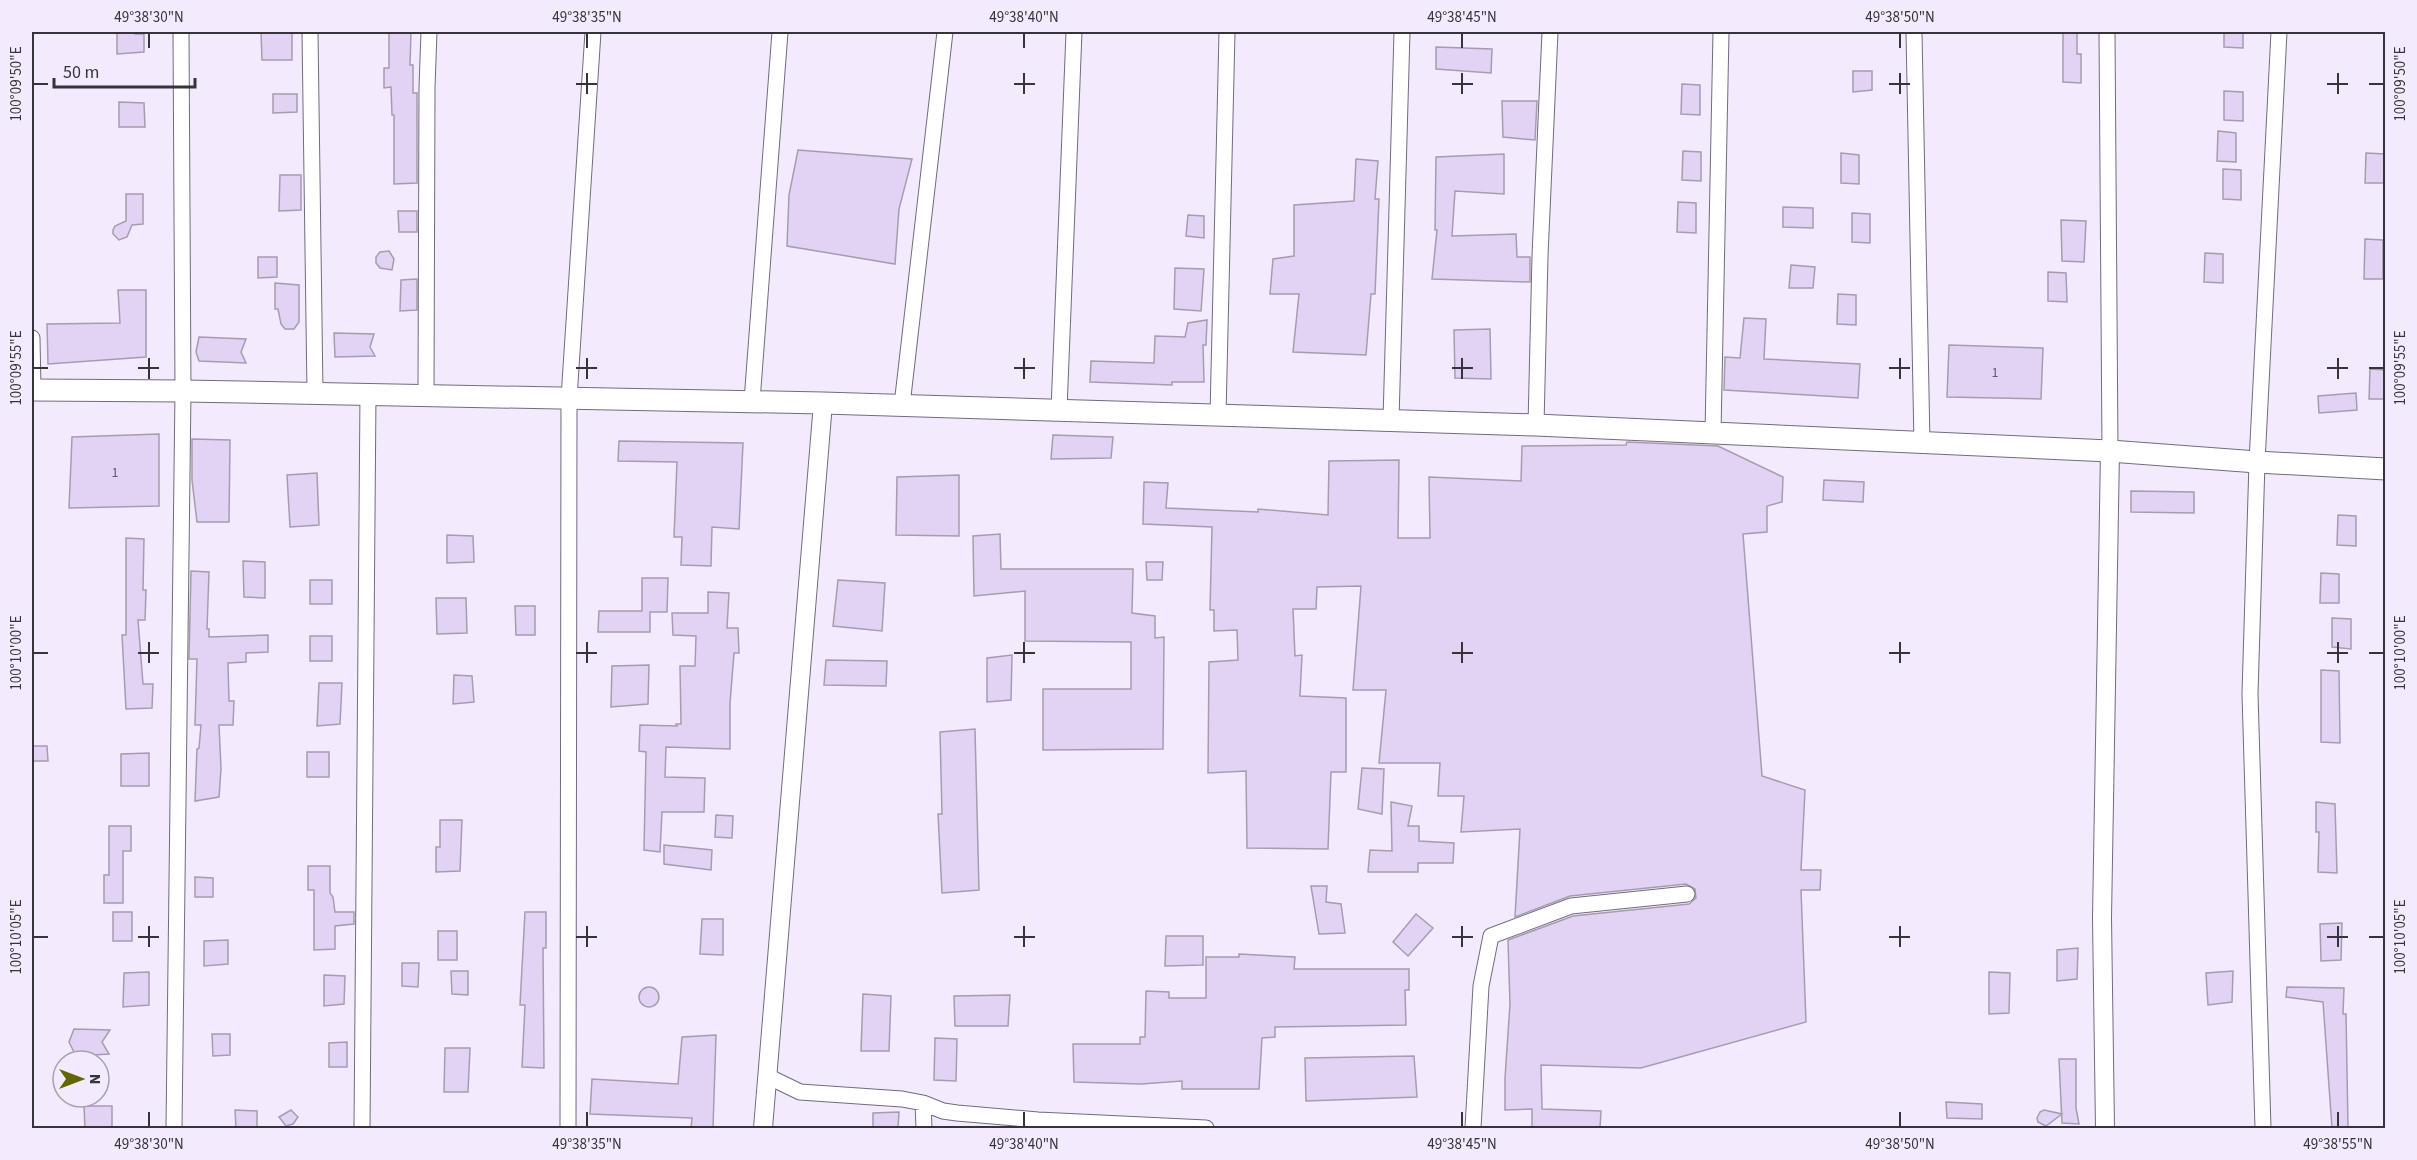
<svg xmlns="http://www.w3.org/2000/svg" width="2417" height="1160" font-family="'Source Sans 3',sans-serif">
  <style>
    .building { fill: #e2d3f4; stroke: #a59daf; stroke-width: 1.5 }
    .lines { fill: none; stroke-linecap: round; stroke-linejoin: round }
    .minor-casing { stroke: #736b7c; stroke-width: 17 }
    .tertiary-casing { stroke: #736b7c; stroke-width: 20 }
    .secondary-casing { stroke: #736b7c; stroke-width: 23 }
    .minor { stroke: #fff; stroke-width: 15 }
    .tertiary { stroke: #fff; stroke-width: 18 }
    .secondary { stroke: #fff; stroke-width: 21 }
    .ticks { fill: none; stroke: #36333a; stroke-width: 2 }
    .labels { text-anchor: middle; stroke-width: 4.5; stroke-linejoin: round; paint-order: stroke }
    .number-label { font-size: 14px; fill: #615b68 }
    .neatline { fill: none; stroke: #36333a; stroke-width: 2 }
    .ticks-label { font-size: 15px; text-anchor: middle; fill: #36333a }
  </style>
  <rect width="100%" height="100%" fill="#f3eafe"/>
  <path class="building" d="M117 32H135V34H144V52L117 54Z
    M261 32H292V60H262Z
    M389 32H411L410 65H413V93H417V183L394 184V115H392L391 87 384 88V68H389Z
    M2063 32H2077V54H2081V83L2063 82Z
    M2224 32H2243V48L2224 47Z
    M1436 47 1492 49 1491 73 1436 69Z
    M1853 71H1872V90L1853 92Z
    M1682 84 1700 85V115L1681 114Z
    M2224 91 2243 92V121L2224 120Z
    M273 94H297V112L273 113Z
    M1502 101H1537L1535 140 1503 137Z
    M119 102 144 103 145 127H119Z
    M2218 131 2236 133V162L2217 161Z
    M798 150 912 159 899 209 895 264 787 246 789 195Z
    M1683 151 1701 152V181L1682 180Z
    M1841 153 1859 155V184L1841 183Z
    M2366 153 2384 154V183H2365Z
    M1504 154V194L1455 191 1452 236 1516 234 1517 257H1530V282L1432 279 1437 230H1435L1436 157Z
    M1356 159 1378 161 1375 199H1379L1375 294H1371L1366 355 1293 352 1299 294H1270L1273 259 1294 256V205L1354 201Z
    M2223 169 2241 170V200L2223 199Z
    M280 175H301V210L279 211Z
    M126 194H143V224L132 225 127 237 119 240 113 234V230L115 226 126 221Z
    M1678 202 1696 203V233L1677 232Z
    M1783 207 1813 208V228L1783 227Z
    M398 211H417V232H399Z
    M1852 213 1870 214V243L1852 242Z
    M1188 215 1204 216V238L1186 236Z
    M2061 220 2086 221 2084 262 2062 261Z
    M2365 239 2383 240V279H2364Z
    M389 251 394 259 392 270 380 268 376 263V257L380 252Z
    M2205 253 2223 254V283L2204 282Z
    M258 257H277V277L258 278Z
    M1791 265 1815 267 1813 288H1789Z
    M1175 268 1204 269 1201 311 1174 309Z
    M2048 272 2066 273 2067 302 2048 301Z
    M417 279V310L400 311 401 280Z
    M275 283 299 285V322L294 329H285L281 324 278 309H275Z
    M118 290H146V357L48 364 47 324 120 323Z
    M1838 294 1856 295V325L1837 324Z
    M1744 318 1766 319 1764 359 1860 364 1858 398 1724 390 1725 357 1740 358Z
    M1207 320 1206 345H1203L1204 382H1172V385L1090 382 1091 361 1154 363 1155 336 1185 337 1188 323Z
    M1490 329 1491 379 1455 378 1454 330Z
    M334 333 374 334 370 347 375 356 335 357Z
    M199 337 246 339 241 352 246 363 199 361 196 352Z
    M1949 345 2043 348 2041 399 1947 397Z
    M2370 369 2385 370V399H2369Z
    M2356 393 2357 410 2319 413 2318 396Z
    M159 434V506L69 508 72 437Z
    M1053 435 1113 437 1111 458 1051 459Z
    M192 439 230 440 229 522H197L192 480Z
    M619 441 743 443 739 529 712 527 711 566 681 565 682 537H674L677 462 618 461Z
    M1627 442 1718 446 1783 477 1782 502 1767 506V532L1743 534 1762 776 1805 790 1801 870H1821L1820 890H1801L1806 1022 1641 1068 1541 1065 1542 1109 1601 1111 1600 1128H1532V1109L1505 1110V1078L1510 1004 1508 940 1573 916 1689 904 1696 898 1695 889 1686 884 1570 896 1515 917 1520 829 1461 832 1464 796H1438L1440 763H1379L1386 690H1353L1361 586 1317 587 1316 609H1293L1295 656 1302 655 1300 696 1346 698V772H1331L1328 849 1247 848 1246 771 1208 773 1209 662 1238 660 1237 630 1214 631V610H1210L1212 527 1143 524 1144 482 1168 483 1166 508 1258 512V509L1328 515 1329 461 1399 460 1398 538H1430L1429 477 1521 481 1522 446 1626 445Z
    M317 473 319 525 290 527 287 475Z
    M959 475V536L896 535 897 477Z
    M1824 480 1864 482 1863 502 1823 500Z
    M2131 491 2194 492V513L2131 512Z
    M2338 515 2356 516V546L2337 545Z
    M1000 534 1001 569H1133L1132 613 1155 616V638L1164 637 1163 749 1043 750V689H1131V642L1025 641V591L974 596 973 536Z
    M447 535 473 536 474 562 447 563Z
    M126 538 144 539 143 590H146L145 620H138L143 684H153L152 708 126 709 122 635H126Z
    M243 561 265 562V598L244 597Z
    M1146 562H1163L1162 580H1147Z
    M191 571 209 572 207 629H209V637L268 635V652L246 653V662L228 663 229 701H234L233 725H219L221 769 219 797 195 801 197 749 199 748 201 725H195L197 659H189Z
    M2321 573 2339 574V603H2320Z
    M642 578H668L667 612H650V632H598L599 611H642Z
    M310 580H332V604H310Z
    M838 580 885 583 882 631 833 626Z
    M708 592 729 593 727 628H738L739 653H734L730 703V749L666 747 665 777 705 778 704 812H662L660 852 644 850 646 752 639 751 640 725 677 726 676 724H681L680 666H695L696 636 673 635 672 613H708Z
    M436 598H466L467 633 437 634Z
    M515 606H535V635H516Z
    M2332 618 2351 619V649L2332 647Z
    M310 636H332V661H310Z
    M1012 655 1011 700 987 702V658Z
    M826 660 887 661 886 686 824 685Z
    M649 665 648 704 611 707 612 666Z
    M2321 670 2339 671 2340 743 2321 742Z
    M454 675 472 676 474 702 453 704Z
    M319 683H342L340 724 317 726Z
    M975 729 979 890 942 893 938 814H942L940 732Z
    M32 746H47L48 761H32Z
    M307 752H329V777H307Z
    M149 753V786H121V754Z
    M1362 768 1384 769 1382 814 1358 809Z
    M1391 802 1412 806 1408 826H1419V841L1454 843 1453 863H1418V872H1368L1370 850 1392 851Z
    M2316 802 2335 804 2337 873 2318 872 2319 832H2316Z
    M716 815 733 816 732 838 715 837Z
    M440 820H462L460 871 436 872V847H440Z
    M109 826H131V851H123V903H104V875H109Z
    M664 845 712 850 711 870 664 864Z
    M308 866H330V893L333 897 335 912H354V924L335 926V949L314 950V890H308Z
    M195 877 213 878V897H195Z
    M1311 886H1327L1326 902 1341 904 1345 933 1319 934Z
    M113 912H132V941H113Z
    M525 912H546V948H543L544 1068 522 1067 525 1005H520Z
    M1416 914 1433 928 1408 956 1393 942Z
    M702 919H723V955L700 954Z
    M2342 923 2341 960 2321 961 2320 924Z
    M438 931H457V960H438Z
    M1166 936H1203V965L1165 966Z
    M228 940V964L204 966V941Z
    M2078 948 2077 979 2057 981V950Z
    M1239 954 1295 957 1294 969H1409V990H1405L1406 1025 1275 1027V1037L1262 1038 1259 1089H1182V1081L1141 1084 1074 1082 1073 1044H1140V1037H1145L1146 991 1169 992V998H1206V957H1239Z
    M402 963H419L418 987 402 986Z
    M451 971H468V995L452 994Z
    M2233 971 2232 1002 2208 1005 2206 973Z
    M149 972V1005L123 1007 124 973Z
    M1989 972 2010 973 2009 1013 1989 1014Z
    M324 975 345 976 344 1004 324 1006Z
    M2287 987 2344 988 2343 1014H2346L2348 1127 2332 1128 2323 1002 2286 997Z
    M639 997a10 10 0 1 1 20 0a10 10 0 1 1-20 0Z
    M863 994 891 996 889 1051H861Z
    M1010 995 1008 1026H955L954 996Z
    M74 1029 110 1030 102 1042 109 1054 76 1056 69 1042Z
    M212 1034H230V1055L213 1056Z
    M716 1035 713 1128H691L692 1118 590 1114 592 1079 678 1084 682 1037Z
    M935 1038 957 1039 956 1081 934 1080Z
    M347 1042V1067H329V1043Z
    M445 1048H470L468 1092H444Z
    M1414 1056 1417 1097 1306 1101 1305 1058Z
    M2059 1059H2076V1108L2079 1124 2062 1123Z
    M1946 1102 1982 1104V1119L1947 1118Z
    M84 1106H112V1128H85Z
    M235 1110 257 1111V1128H236Z
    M291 1110 298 1117 293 1124 286 1126 279 1117Z
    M2044 1110 2062 1114 2046 1126 2038 1122 2037 1118 2040 1112Z
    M899 1112 898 1128H873V1113Z"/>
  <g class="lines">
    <g class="minor-casing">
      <path id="minor" d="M310 32 315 393
        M1914 32 1922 444
        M2107 32 2110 451
        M32 338 33 390
        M426 395 427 87 429 32
        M752 401 780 32
        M902 405 945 32
        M1059 410 1074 32
        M1218 415 1227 32
        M1391 420 1402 32
        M1536 425 1540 256 1550 32
        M1713 433 1721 32
        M767 1076 800 1092 902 1099 923 1103 943 1111 957 1113 1038 1120 1206 1128
        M923 1103 924 1128
        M174 1128 183 391 181 32
        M362 1128 368 394
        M568 1128 569 398 593 32
        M1473 1128 1481 986 1491 936 1571 906 1687 894
        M2263 1128 2250 694 2257 462 2279 32"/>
    </g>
    <g class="tertiary-casing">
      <path id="tertiary" d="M763 1128 823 403
        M2105 1128 2102 918 2110 451"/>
    </g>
    <g class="secondary-casing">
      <path id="secondary" d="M32 390 183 391 823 403 1536 425 2110 451 2257 462 2386 469"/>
    </g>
    <use href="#minor" class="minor"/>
    <use href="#tertiary" class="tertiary"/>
    <use href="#secondary" class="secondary"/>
  </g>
  <path class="ticks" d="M149 33V48M587 33V48M1024 33V48M1462 33V48M1900 33V48M587 73V94M1024 73V94M1462 73V94M1900 73V94M2338 73V94M33 84H48M576 84H597M1014 84H1035M1452 84H1473M1889 84H1910M2327 84H2348M2369 84H2384M149 358V379M587 358V379M1024 358V379M1462 358V379M1900 358V379M2338 358V379M33 368H48M138 368H159M576 368H597M1014 368H1035M1452 368H1473M1889 368H1910M2327 368H2348M2369 368H2384M149 642V663M587 642V663M1024 642V663M1462 642V663M1900 642V663M2338 642V663M33 653H48M138 653H159M576 653H597M1014 653H1035M1452 653H1473M1889 653H1910M2327 653H2348M2369 653H2384M149 926V947M587 926V947M1024 926V947M1462 926V947M1900 926V947M2338 926V947M33 937H48M138 937H159M576 937H597M1014 937H1035M1452 937H1473M1889 937H1910M2327 937H2348M2369 937H2384M149 1112V1127M587 1112V1127M1024 1112V1127M1462 1112V1127M1900 1112V1127M2338 1112V1127"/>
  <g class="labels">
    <g class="number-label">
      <text x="1995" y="377">1</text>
      <text x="115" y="477">1</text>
    </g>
  </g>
  <rect width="2417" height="1160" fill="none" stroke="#f3eafe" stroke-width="66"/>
  <g transform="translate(81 1079) rotate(90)"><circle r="28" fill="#f3eafe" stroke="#a7a1b0" stroke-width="1.5"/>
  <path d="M0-4.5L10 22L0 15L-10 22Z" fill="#626500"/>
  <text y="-9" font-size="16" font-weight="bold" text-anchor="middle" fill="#36333a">N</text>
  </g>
  <path d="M54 78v9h141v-9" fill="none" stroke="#36333a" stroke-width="3"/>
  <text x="63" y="78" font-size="18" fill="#36333a" stroke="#f3eafe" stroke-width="4.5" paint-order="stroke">50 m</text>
  <rect x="33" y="33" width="2351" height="1094" class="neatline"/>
  <g class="ticks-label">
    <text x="149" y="22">49°38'30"N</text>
    <text x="587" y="22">49°38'35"N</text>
    <text x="1024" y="22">49°38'40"N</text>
    <text x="1462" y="22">49°38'45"N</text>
    <text x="1900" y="22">49°38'50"N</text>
    <text transform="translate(2400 84) rotate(-90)" y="5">100°09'50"E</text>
    <text transform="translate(16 84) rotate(-90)" y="5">100°09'50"E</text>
    <text transform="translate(2400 368) rotate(-90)" y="5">100°09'55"E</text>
    <text transform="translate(16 368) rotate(-90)" y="5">100°09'55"E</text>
    <text transform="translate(2400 653) rotate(-90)" y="5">100°10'00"E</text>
    <text transform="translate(16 653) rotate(-90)" y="5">100°10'00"E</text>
    <text transform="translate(16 937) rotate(-90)" y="5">100°10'05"E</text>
    <text transform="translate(2400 937) rotate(-90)" y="5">100°10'05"E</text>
    <text x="149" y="1149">49°38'30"N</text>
    <text x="587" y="1149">49°38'35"N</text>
    <text x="1024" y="1149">49°38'40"N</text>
    <text x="1462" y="1149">49°38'45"N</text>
    <text x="1900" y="1149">49°38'50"N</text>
    <text x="2338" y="1149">49°38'55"N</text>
  </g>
</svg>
